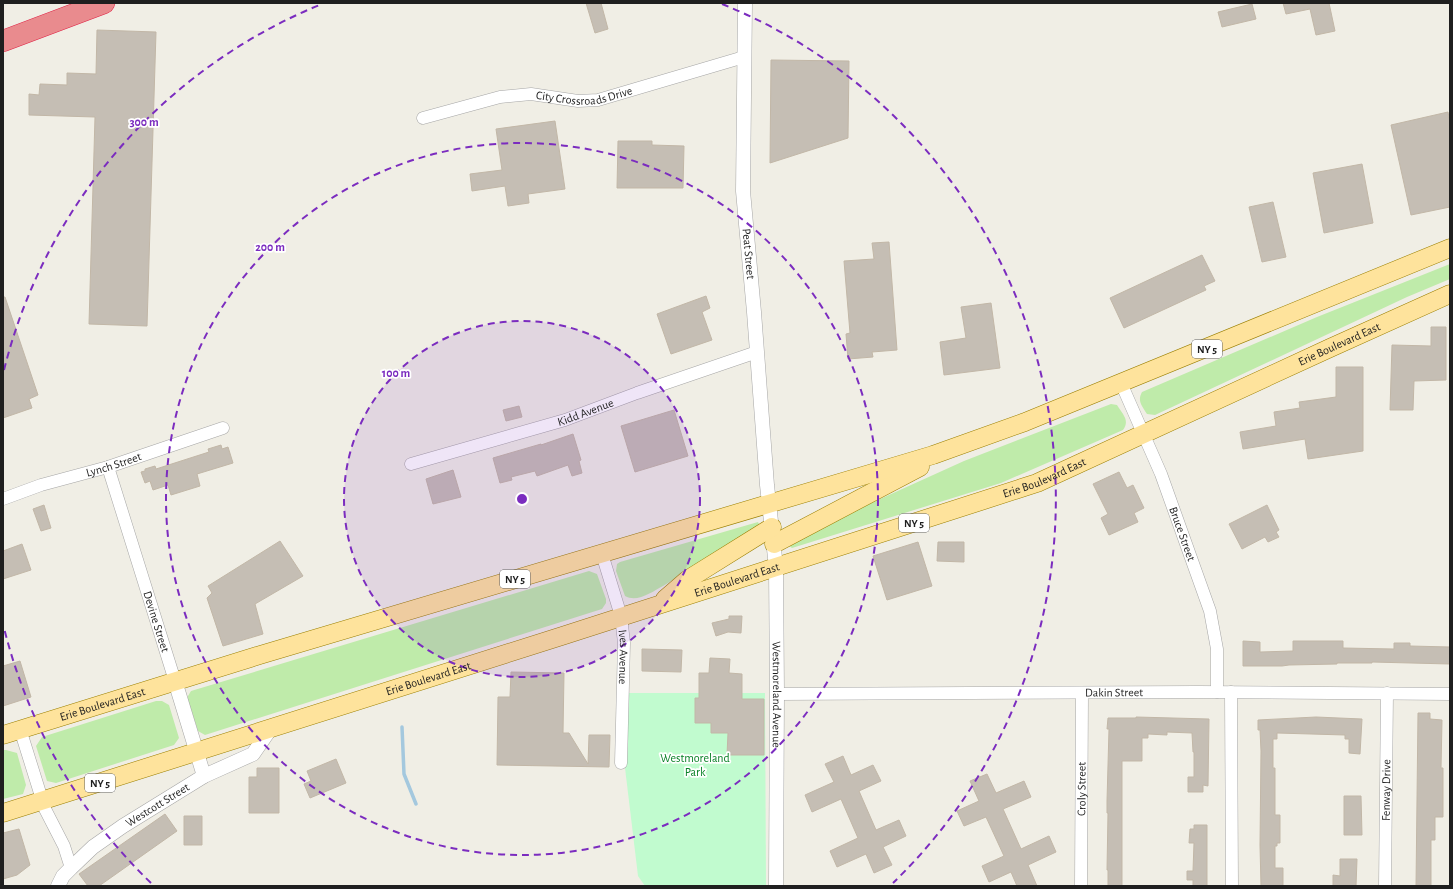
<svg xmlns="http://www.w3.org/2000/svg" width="1453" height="889" font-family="'Alegreya Sans',sans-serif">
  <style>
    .grass { fill: #bfebaa }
    .park { fill: #c1fbcf }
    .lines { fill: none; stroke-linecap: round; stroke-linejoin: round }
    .stream { stroke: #a4c8de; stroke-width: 3.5 }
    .building { fill: #c5beb4; stroke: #c2b7a7 }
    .minor-casing { stroke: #a6a6a6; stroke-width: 13 }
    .tertiary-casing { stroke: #a6a6a6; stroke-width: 15 }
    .primary-casing { stroke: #9a7f00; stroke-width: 19 }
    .motorway-casing { stroke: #df2144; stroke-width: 22 }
    .minor { stroke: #fff; stroke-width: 12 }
    .tertiary { stroke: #fff; stroke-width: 14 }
    .primary { stroke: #fee39c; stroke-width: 18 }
    .motorway { stroke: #e98b8e; stroke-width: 21 }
    .ring { fill: none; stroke: #7b2cbf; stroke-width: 2; stroke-dasharray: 7 5 }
    .labels { text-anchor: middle; stroke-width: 3.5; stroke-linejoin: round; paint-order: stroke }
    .shield { fill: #fff; stroke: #626262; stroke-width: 1 }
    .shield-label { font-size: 11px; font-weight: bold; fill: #1f1f1f }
    .street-label { font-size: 12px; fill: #1f1f1f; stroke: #fff }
    .park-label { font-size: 12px; fill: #098126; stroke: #fff }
    .centre { fill: #7b2cbf; stroke: #fff; stroke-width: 2 }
    .ring-label { font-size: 12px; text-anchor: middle; font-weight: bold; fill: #7b2cbf; stroke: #fff; stroke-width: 3.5; stroke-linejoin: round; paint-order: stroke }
  </style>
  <rect width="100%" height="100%" fill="#f0eee5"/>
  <path class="grass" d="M1450 264V279L1407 297 1155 415 1147 414C1142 406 1137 401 1142 392L1317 317Z
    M1111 404 1117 405C1123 415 1130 420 1123 430L1001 483 792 548 789 546 794 538 964 461Z
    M758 522 759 524 757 529 663 586C652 592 637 603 625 596L616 571 617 564 620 562Z
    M589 571 597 574 606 599V603L602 609 205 735 198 731 188 700V696L191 691Z
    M156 701H162L169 705 179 738 174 745 56 783 47 781 36 746 42 737Z
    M3 750H6L17 753 26 785 23 794 3 799Z"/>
  <path class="park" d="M629 693H765L766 886H645L638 876 625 768Z"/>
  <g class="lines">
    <path class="stream" d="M402 727 404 774 416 804"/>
  </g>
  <path class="building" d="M586 3H601L608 29 595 33Z
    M1283 3H1329L1335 31 1316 35 1310 9 1286 14Z
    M1252 4 1256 19 1222 27 1218 12Z
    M97 30 156 32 147 326 89 324 95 117 29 115V94L39 95 40 84 67 85V73L96 74Z
    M771 60 849 61 848 138 770 163Z
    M1448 112 1450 123V207L1411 215 1391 125Z
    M555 121 565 189 528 194 529 203 508 206 505 186 472 191 470 174 502 170 496 129Z
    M618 141H652V145L684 146 683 188H617Z
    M1362 164 1373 223 1324 233 1313 173Z
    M1273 202 1286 257 1262 262 1249 207Z
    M889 242 897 350 872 352 873 357 848 359 846 334 850 333 844 261 874 259 872 243Z
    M1202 255 1215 281 1204 286 1206 290 1124 328 1110 298Z
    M706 296 710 308 702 312 712 340 671 354 657 314Z
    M3 297H5L38 395 29 399 32 408 3 418Z
    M991 303 1000 368 944 375 940 342 966 338 961 307Z
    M1431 327H1446V380L1414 381 1413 410H1390L1392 345 1431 346Z
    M1336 367H1363V451L1308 459 1305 439 1243 449 1240 432 1276 426 1274 412 1300 408 1299 402 1336 397Z
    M519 406 522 417 506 421 503 410Z
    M674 410 688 456 635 472 621 426Z
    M573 434 581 460 579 461 582 473 572 476 568 465 537 476 535 471 511 477 512 480 500 483 493 458 541 444V445Z
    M221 445 222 449 228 447 233 463 197 474 200 486 171 495 168 485 153 490 150 481 145 483 141 472 145 471V469L155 466 156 469 209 452 208 449Z
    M453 470 461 497 433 504 426 479Z
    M1119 472 1127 488 1133 485 1144 508 1134 513 1138 522 1109 535 1101 518 1108 514 1093 484Z
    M44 505 51 528 41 531 33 509Z
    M1267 505 1279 530 1276 532 1279 537 1268 542 1265 537 1242 549 1229 524Z
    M280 541 303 576 255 604 263 634 223 646 207 598 212 593 208 586Z
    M918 542 932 586 887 600 873 556Z
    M938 542H964V562L937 561Z
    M22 544 31 570 3 579V551Z
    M729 616H742L741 633 728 632 716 636 712 623 729 619Z
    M1243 641 1260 642V652L1293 651V641H1343V648L1394 649V643H1410V646L1450 647V664L1372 662V663H1337V664L1289 665 1282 666H1243Z
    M642 649 682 650 681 672 642 671Z
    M710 658 730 659 729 673 742 674V699H764V755H727L728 733H711V723H695V698H699V673H709Z
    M20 661 31 697 3 706V666Z
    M511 672 564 673 563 733H569L588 764 589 735H610L609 767 497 765 498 697H510Z
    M1418 713H1430V719L1442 720 1441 768H1443V817H1435V840H1431V886H1416Z
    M1136 717 1209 719 1208 786 1203 785V792H1188V777H1194V752H1193L1192 733 1167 732V735L1148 734V738H1142V761H1122V886H1108V870H1107L1108 813H1107V801L1109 729H1107L1108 718H1136Z
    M1316 717 1362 719 1360 754 1349 753V739H1345V735L1277 733V739H1273V768H1275V815H1280V843H1277V846H1275V868H1283V886H1261L1260 845 1261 751 1260 730H1258V720Z
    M843 756 851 775 873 765 881 781 859 791 876 830 899 820 906 836 883 847 892 865 874 873 866 854 837 867 830 851 858 838 841 799 812 812 805 795 834 782 825 764Z
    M336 759 346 783 310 798 304 784 311 781 307 771Z
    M257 768H279V813H249V777H257Z
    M987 774 996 793 1024 781 1031 797 1003 809 1021 849 1049 836 1056 852 1028 865 1037 886H1017L1011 872 989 882 982 866 1004 856 986 817 964 826 957 811 979 801 970 781Z
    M1344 796H1361L1362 835H1344Z
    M165 814 177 831 99 886H88L79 874Z
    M184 816H202V845H184Z
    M1194 825H1207V886H1193V880H1187V871H1193L1194 843H1189L1190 829H1194Z
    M19 829 30 865 17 875 3 879V833Z
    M1340 859H1357L1356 886H1333V875L1340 876Z"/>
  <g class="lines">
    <g class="minor-casing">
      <g id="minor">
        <path id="s1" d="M423 118 500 97 531 94 578 101 598 100 744 57"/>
        <path id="s2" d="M1121 383 1161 474 1210 611 1217 649V692"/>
        <path id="s3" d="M411 464 565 420 637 393 757 352"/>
        <path id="s4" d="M108 467 175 681"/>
        <path id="s5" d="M3 499 41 485 108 467 223 428"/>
        <path id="s6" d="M602 554 621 616 624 643 621 763"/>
        <path d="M1231 692 1232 886"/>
        <path id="s7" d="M777 694 1198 692 1450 694"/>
        <path d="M20 729 45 809 64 846 71 868"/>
        <path id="s8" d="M1081 886 1082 693"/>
        <path id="s9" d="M1385 886 1387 693"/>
      </g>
    </g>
    <g class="tertiary-casing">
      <g id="tertiary">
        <path id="s10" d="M745 3 743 191 754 312 767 485 776 567 777 694 776 886"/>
        <path d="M175 681 204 776"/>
        <path id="s11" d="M58 886 63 876 71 868 93 847 123 826 204 776 253 754 271 728"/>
      </g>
    </g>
    <g class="primary-casing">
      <g id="primary">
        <path d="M774 544 920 467"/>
        <path d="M665 599 687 580 772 527"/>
        <path id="s12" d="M3 735 260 655 933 455 1025 422 1450 248"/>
        <path id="s13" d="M3 813 562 636 1037 483 1330 348 1450 294"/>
      </g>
    </g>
    <g class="motorway-casing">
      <path id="motorway" d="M3 41 104 3"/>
    </g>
    <use href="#minor" class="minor"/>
    <use href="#tertiary" class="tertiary"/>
    <use href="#primary" class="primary"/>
    <use href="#motorway" class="motorway"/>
  </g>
  <circle cx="522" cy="499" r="178" fill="#7b2cbf" fill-opacity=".12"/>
  <g class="ring">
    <circle cx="522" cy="499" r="178"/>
    <circle cx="522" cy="499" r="356"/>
    <path d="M151 883A534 534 0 0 1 4 628M4 370A534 534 0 0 1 322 4M722 4A534 534 0 0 1 893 883"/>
  </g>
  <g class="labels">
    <g class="shield">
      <rect x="1192" y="340" width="30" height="18" rx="3"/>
      <rect x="899" y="514" width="30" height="18" rx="3"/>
      <rect x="500" y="570" width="30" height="18" rx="3"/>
      <rect x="85" y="774" width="30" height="18" rx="3"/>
    </g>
    <g class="shield-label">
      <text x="1207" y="353">NY 5</text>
      <text x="914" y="527">NY 5</text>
      <text x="515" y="583">NY 5</text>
      <text x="100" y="787">NY 5</text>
    </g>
    <g class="street-label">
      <text dy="4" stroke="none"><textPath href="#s1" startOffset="165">City Crossroads Drive</textPath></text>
      <text dy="4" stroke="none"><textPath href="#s10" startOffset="251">Peat Street</textPath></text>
      <text dy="4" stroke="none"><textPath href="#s13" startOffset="1418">Erie Boulevard East</textPath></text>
      <text dy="4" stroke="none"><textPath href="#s3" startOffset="182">Kidd Avenue</textPath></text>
      <text dy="4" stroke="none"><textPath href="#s5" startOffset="116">Lynch Street</textPath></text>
      <text dy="4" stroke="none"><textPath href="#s13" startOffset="1094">Erie Boulevard East</textPath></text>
      <text dy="4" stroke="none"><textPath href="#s2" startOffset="163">Bruce Street</textPath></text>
      <text dy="4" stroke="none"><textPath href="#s13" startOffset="770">Erie Boulevard East</textPath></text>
      <text dy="4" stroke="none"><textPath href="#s4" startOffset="162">Devine Street</textPath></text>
      <text dy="4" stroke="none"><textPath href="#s6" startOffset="106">Ives Avenue</textPath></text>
      <text dy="4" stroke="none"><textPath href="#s13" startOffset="446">Erie Boulevard East</textPath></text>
      <text dy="4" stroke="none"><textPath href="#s7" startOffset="337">Dakin Street</textPath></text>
      <text dy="4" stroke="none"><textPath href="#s10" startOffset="693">Westmoreland Avenue</textPath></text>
      <text dy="4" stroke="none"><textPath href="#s12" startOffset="104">Erie Boulevard East</textPath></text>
      <text dy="4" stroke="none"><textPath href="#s8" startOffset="97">Croly Street</textPath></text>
      <text dy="4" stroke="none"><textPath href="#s9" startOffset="96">Fenway Drive</textPath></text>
      <text dy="4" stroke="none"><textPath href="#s11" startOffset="130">Westcott Street</textPath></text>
    </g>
    <g class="park-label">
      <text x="695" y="762">Westmoreland<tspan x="695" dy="14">Park</tspan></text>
    </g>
  </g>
  <circle cx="522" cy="499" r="6" class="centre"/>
  <g class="ring-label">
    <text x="144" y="126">300 m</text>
    <text x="270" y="251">200 m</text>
    <text x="396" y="377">100 m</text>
  </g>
  <rect width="1453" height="889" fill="none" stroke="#1f1f1f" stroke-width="8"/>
</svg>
